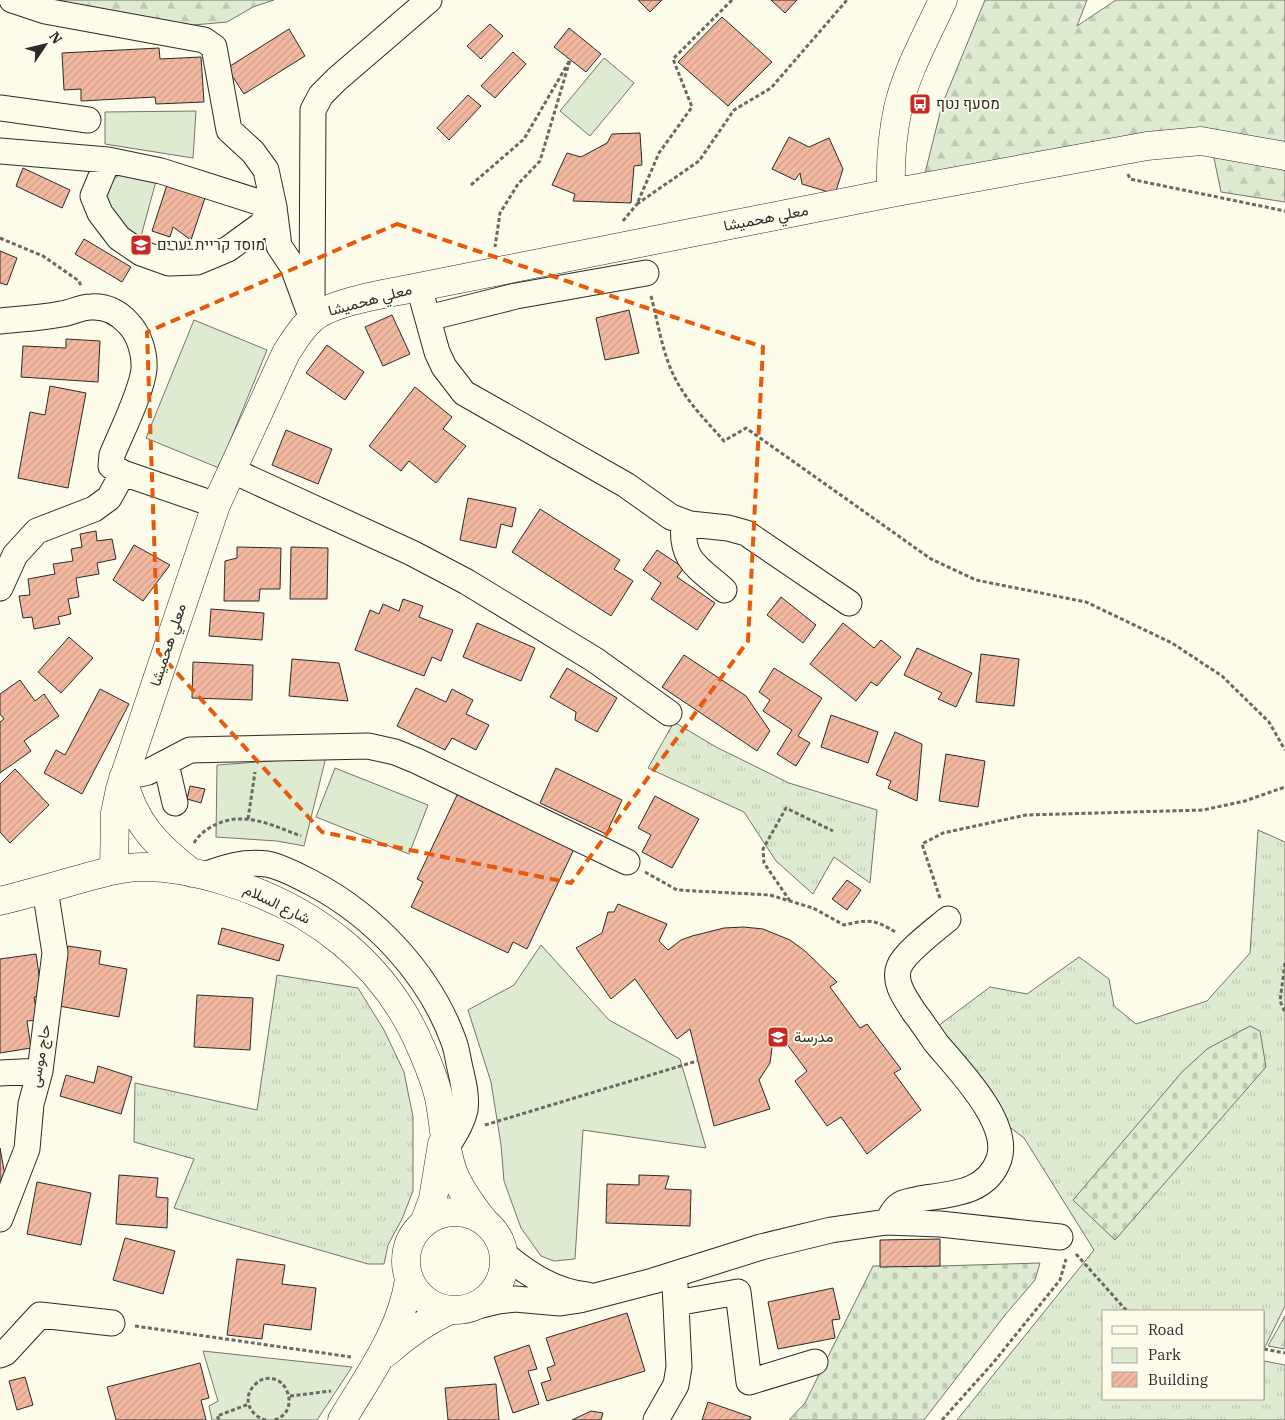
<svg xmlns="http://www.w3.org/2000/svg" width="1285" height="1420" font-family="'IBM Plex Serif',Vazirmatn,Heebo,serif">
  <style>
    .grass { fill: url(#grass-tufts); stroke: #74746e }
    .forest { fill: url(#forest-firs); stroke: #74746e }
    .cemetery { fill: url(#cemetery-stones); stroke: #74746e }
    .park { fill: #deebd1; stroke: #74746e }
    .building { fill: url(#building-hatch); stroke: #2b2b2b }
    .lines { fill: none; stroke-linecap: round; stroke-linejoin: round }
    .minor-casing { stroke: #2b2b2b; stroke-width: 27 }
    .major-casing { stroke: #2b2b2b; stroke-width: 29 }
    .path { stroke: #6a6964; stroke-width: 3; stroke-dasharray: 4 2.5; stroke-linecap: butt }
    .minor { stroke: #fdfbea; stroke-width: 25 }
    .major { stroke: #fdfbea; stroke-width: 28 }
    .marked { fill: none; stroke: #e8590c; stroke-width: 4; stroke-dasharray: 10 6; stroke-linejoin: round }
    .labels { text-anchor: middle; stroke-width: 4; stroke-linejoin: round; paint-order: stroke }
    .poi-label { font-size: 15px; fill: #2b2b2b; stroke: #fdfbea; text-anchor: start }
    .street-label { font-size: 15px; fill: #2b2b2b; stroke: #fdfbea }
  </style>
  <defs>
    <pattern id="grass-tufts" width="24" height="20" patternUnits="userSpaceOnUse" patternTransform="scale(1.25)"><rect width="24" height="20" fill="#deebd1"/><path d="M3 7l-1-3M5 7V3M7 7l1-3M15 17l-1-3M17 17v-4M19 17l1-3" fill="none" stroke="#bfcab4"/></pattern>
    <pattern id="forest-firs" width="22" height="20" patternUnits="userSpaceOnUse" patternTransform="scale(1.25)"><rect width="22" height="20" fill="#deebd1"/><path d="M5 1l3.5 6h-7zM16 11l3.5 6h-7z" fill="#bfcab4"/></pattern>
    <pattern id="cemetery-stones" width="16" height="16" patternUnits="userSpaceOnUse" patternTransform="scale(1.25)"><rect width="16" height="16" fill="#deebd1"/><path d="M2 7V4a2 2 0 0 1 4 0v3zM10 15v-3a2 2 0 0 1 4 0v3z" fill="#bfcab4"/></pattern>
    <pattern id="building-hatch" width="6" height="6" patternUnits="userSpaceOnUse" patternTransform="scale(1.25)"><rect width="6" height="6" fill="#f2b8a0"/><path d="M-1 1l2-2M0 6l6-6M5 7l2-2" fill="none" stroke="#d09e8a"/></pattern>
  </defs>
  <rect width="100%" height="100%" fill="#fdfbea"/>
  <path class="grass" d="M674 722 716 747 789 783 877 810 870 883 834 857 813 894 776 861 744 812 648 768Z
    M1258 830 1285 842V1306L1264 1349V1311H1104V1399H1264V1361L1285 1365V1420H957L1094 1250 1024 1138 978 1103 926 1035 990 987 1027 994 1079 957 1109 979 1114 1006 1136 1024 1207 1001 1250 953Z
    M277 975 358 988 384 1030 404 1072 413 1117V1191L402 1219 388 1245 384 1264H368L174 1208 194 1159 134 1142 135 1083 257 1110Z"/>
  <path class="forest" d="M56 0H274L253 7 227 22 182 26Z
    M985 0H1087L1077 26 1116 0H1285V202L1221 192 1210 139 932 189 925 173 942 105Z
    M1285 1316V1349L1268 1346Z"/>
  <path class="cemetery" d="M1250 1026 1260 1031 1266 1067 1115 1240 1073 1200 1182 1072 1207 1049Z
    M1040 1263 1035 1280 1005 1315 924 1420H789L805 1403 873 1266H940Z"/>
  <path class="park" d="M604 58 634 83 590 136 560 111Z
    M196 111 193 158 105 144V112Z
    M121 174 156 181 140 240 112 216 107 195 106 184Z
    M194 320 267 350 219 468 146 438Z
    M326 757 304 846 277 841 216 837 217 765Z
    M335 768 428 805 409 854 316 817Z
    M541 945 609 1020 680 1059 706 1148 583 1130 575 1259 554 1261 541 1256 521 1228 504 1181 501 1145 491 1082 468 1010 514 985Z
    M203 1351 352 1367 317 1420H212L209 1406 218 1401Z"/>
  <path class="building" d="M638 0H662L650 12Z
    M771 0H797L785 13Z
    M722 17 772 62 728 106 678 62Z
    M490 24 503 36 481 59 467 46Z
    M569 28 601 54 586 72 554 47Z
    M289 29 305 56 244 94 227 68Z
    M159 48 160 59 201 57 204 102 156 104 155 97 81 101V89L64 90 62 53Z
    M513 52 526 64 495 98 481 86Z
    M468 95 481 106 449 140 437 128Z
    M640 133 642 165 634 166 631 203 573 201 575 194 552 185 567 153 581 157 607 143 612 134Z
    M789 137 809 147 829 138 843 169 835 194 802 184 800 173 795 180 772 169Z
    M23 168 70 190 62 208 16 186Z
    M168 182 206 195 191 240 173 227 170 237 152 231Z
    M84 239 131 267 122 282 75 254Z
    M0 251 17 258 7 285 0 283Z
    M629 310 639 353 605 360 596 318Z
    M392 315 410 354 383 366 365 327Z
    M66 339 100 341 98 382 21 377 23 346 66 348Z
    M327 345 364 372 345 400 306 373Z
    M50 386 86 393 68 488 18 478 30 412 45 415Z
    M415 387 452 417 443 429 466 446 436 483 409 461 401 471 369 446Z
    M286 430 332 449 318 484 272 465Z
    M468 498 516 508 512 527 501 524 496 548 460 540Z
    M540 509 620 560 614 569 633 581 611 616 512 552Z
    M96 531 97 541 112 539 116 559 97 563 99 574 76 578 79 597 68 599 71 614 58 617 60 624 34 629 32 617 23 618 19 596 30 595 28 579 55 574 53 564 73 561 71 549 82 547 80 534Z
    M134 545 170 565 143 601 113 580Z
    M237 547 281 548 280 589H260L259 601H224L225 561 237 558Z
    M291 547 328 548 327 599H290Z
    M657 550 684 568 677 577 715 603 697 630 651 599 661 583 643 570Z
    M781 597 816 625 803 643 767 615Z
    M403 599 423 606 419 617 453 630 441 661 432 657 424 676 355 650 370 610 379 614 383 604 399 611Z
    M211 609 264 613 262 640 209 636Z
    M477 623 535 648 521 681 463 657Z
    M843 623 874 648 881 640 901 657 877 686 871 682 856 701 810 664Z
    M69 637 93 658 61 693 38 672Z
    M917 648 972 673 956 707 938 699 942 693 904 675Z
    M981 654 1019 659 1014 706 976 702Z
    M684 655 746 696 770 731 757 751 662 687Z
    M292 659 339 663 348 701 289 696Z
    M193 662 253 665 252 700 192 698Z
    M567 668 617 698 597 732 575 720 576 712 550 697Z
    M774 668 822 698 798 736 810 743 796 766 777 754 792 730 763 711 770 700 759 692Z
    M20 680 35 701 44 694 59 716 24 741 31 751 0 773V722L4 719 0 714V694Z
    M416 688 446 702 452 689 473 700 466 714 489 725 476 750 452 738 445 750 397 726Z
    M100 689 129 704 82 794 44 773 56 750 65 755Z
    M831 715 878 732 868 763 821 747Z
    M895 732 922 744 917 801 888 788 891 781 876 775Z
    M946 754 985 761 978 807 939 801Z
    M556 768 622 800 606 834 540 803Z
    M15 769 49 805 10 843 0 832V784Z
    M190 786 205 789 201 803 187 799Z
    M459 791 575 847 527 949 513 942 508 953 411 907 423 882 417 879Z
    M655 796 699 819 672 868 642 852 651 835 638 828Z
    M847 880 861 890 847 910 832 899Z
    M618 904 667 924 659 941 668 950 681 940 692 936 724 928 744 927 763 929 790 940 805 951 837 982 830 987 860 1028 867 1024 901 1069 894 1073 921 1110 867 1154 841 1117 827 1126 795 1081 807 1071 780 1035 773 1040 770 1063 759 1080 770 1109 714 1126 690 1029 677 1039 635 979 611 999 576 948 602 933 608 912H614Z
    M222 928 284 945 279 961 218 944Z
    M68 946 101 951 99 964 127 969 119 1017 59 1006Z
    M36 954 42 996 34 997 38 1020 27 1021 31 1048 0 1053V959Z
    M197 995 253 998 250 1050 194 1047Z
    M98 1066 132 1077 121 1114 60 1096 66 1075 94 1083Z
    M0 1148 6 1181 0 1184Z
    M119 1175 158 1178 156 1197 168 1198 167 1228 116 1224Z
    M639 1175 669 1176 665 1189 691 1190 690 1226 606 1223 607 1184 639 1185Z
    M37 1182 91 1193 81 1245 27 1234Z
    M125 1238 175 1251 163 1294 113 1280Z
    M940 1239V1266L880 1267V1240Z
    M237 1259 285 1265 282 1284 316 1288 311 1330 264 1324 262 1339 227 1335Z
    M833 1288 840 1319 832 1320 835 1338 778 1349 768 1302Z
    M627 1313 645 1371 547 1401 541 1383 551 1380 547 1368 555 1365 546 1338Z
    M529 1345 537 1369 528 1371 539 1404 513 1413 494 1357Z
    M200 1363 209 1398 201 1400 206 1420H116L107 1387Z
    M25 1377 33 1405 17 1410 9 1381Z
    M496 1384 499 1420H448L445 1388Z
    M708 1402 751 1417 750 1420H702Z
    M591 1411 603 1413 601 1420H572Z"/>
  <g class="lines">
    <g class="minor-casing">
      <path id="minor" d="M12 0 45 11 204 40 214 47 229 130 253 152 266 170 274 207 279 246 293 267 312 319
        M0 108 88 120
        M0 151 108 160 161 171 274 207 261 225 228 249 197 262 169 263 141 253 119 238 100 213 93 196 108 160
        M419 287 437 352 444 367 464 393 626 485 671 517 690 524 728 528 746 533 849 603
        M312 301 313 110 321 95 337 79 429 0
        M428 318 516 296 646 273
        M0 321C20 319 41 318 61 314 71 313 80 307 91 307 105 306 118 312 128 323 139 334 145 353 144 369 142 391 121 433 112 455L111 466 123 473 216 505
        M231 470 412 553 467 582 595 660 669 713
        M684 522C680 561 698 567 724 590
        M0 588 15 555 37 531 94 509 109 498 123 473
        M166 764 175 803
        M125 772 140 774 148 772 190 750 368 746 395 752 417 761 627 862
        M204 875C225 867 244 861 267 864 283 867 298 876 312 883 375 916 430 975 454 1042 457 1050 458 1060 460 1068 463 1081 467 1096 465 1110 462 1124 454 1135 447 1147
        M0 1073 40 1071
        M0 1219 27 1149 31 1104 40 1071 55 953 45 889
        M887 1222C890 1217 893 1210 898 1206 903 1201 913 1201 919 1199 950 1194 987 1194 999 1159 1011 1123 958 1069 936 1043 929 1033 922 1022 914 1012 906 999 893 983 899 967 904 953 935 930 948 919
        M504 1254C527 1274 556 1292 587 1295
        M676 1303 738 1292 749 1382 815 1362
        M477 1306 498 1301 515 1299 560 1303 580 1300 653 1281 761 1247 831 1230 887 1222 940 1224 1060 1237
        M0 1355 5 1353 40 1315 112 1323
        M656 1420 676 1385 679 1367 675 1285"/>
    </g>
    <g class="major-casing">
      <path id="major" d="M891 193C890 164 892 136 898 108 907 70 927 35 943 0
        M123 778C133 822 157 846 192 873
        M114 869 115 813 120 789 216 505 286 353C294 341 301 328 312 319 332 301 391 293 419 287L891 193 1147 146 1201 141 1285 156
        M0 901C24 895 49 888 73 881 96 875 119 867 143 867 171 867 199 873 225 881 313 908 386 963 422 1050 429 1066 437 1085 440 1103 444 1126 445 1152 454 1174 461 1191 473 1207 484 1221
        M406 1261a49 49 0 1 1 98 0a49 49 0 1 1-98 0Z
        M424 1223 433 1199 442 1144
        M386 1353C405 1336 426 1321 450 1310
        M342 1420C368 1376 402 1331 409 1279"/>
    </g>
    <path class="path" d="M732 0 673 59 692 107 659 153 637 204 699 161 734 110 771 88 847 0
      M1128 174 1130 179 1285 211
      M471 185 524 139 570 60 540 161 518 184 500 213 495 247
      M623 221 637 204
      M0 238 43 256 79 281 81 286
      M651 296C659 326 663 360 680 387 692 407 709 424 724 441L746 428 931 559 976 580 1086 602 1172 643 1222 676 1269 722 1285 750
      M248 819 255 772
      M194 843C198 836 204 831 211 827 242 809 271 825 301 836
      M645 872 677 890 770 895 813 908 844 925C870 919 874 919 897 933
      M940 898 922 844 943 833 1026 815 1203 810 1245 801 1285 787
      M790 901 764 863 763 849 786 808 833 831
      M1285 963 1280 1001 1285 1012
      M485 1125 697 1061
      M1076 1254 1125 1309 1130 1311
      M135 1326 351 1357
      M1264 1349 1285 1353
      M290 1396 331 1391
      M219 1420 217 1416 249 1404
      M266 1420C253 1417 244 1404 250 1391 253 1386 257 1382 261 1380 288 1369 302 1414 273 1420
      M942 1420 993 1363 1060 1280 1066 1259"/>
    <use href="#minor" class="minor"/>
    <use href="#major" class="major"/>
  </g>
  <path class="marked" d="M397 224 763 347 748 641 571 883 322 832 158 652 147 332Z"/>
  <defs>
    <g id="bus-square" transform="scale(1.125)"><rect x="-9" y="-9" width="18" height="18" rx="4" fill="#c62828" stroke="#fdfbea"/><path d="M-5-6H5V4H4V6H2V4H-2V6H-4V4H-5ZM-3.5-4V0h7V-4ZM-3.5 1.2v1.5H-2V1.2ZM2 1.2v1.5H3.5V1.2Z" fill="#fff"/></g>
    <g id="school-square" transform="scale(1.125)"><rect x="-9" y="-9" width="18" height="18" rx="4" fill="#c62828" stroke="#fdfbea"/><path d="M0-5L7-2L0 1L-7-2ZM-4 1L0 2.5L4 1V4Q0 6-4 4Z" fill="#fff"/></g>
  </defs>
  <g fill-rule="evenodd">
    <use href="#bus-square" x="920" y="104"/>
    <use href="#school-square" x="141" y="245"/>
    <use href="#school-square" x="778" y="1037"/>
  </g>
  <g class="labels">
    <g class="poi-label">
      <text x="936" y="109">מסעף נטף</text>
      <text x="157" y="250">מוסד קריית יערים</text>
      <text x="794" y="1042">مدرسة</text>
    </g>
    <g class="street-label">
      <text transform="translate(766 218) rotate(-11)" y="5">معلي هحميشا</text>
      <text transform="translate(370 300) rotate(-15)" y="5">معلي هحميشا</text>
      <text transform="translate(168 645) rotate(-72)" y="5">معلي هحميشا</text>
      <text transform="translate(277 904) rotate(26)" y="5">شارع السلام</text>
      <text transform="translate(40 1056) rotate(-80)" y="5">حاج موسى</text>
    </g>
  </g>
  <rect x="1102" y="1310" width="162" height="90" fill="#fdfbea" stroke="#a9a89e"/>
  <rect x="1112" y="1326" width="25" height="8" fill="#fdfbea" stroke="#a9a89e"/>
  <text x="1148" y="1335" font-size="15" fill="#2b2b2b">Road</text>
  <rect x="1112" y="1348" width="25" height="15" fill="#deebd1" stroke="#a9a89e"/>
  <text x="1148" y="1360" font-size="15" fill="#2b2b2b">Park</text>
  <rect x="1112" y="1372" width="25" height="15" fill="url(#building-hatch)" stroke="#a9a89e"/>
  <text x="1148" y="1385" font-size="15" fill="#2b2b2b">Building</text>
  <g transform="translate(45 45) rotate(55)" stroke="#fdfbea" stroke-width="4" paint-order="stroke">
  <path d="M0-4L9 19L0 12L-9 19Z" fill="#2b2b2b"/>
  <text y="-8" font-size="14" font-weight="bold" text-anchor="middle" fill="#2b2b2b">N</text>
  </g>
</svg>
